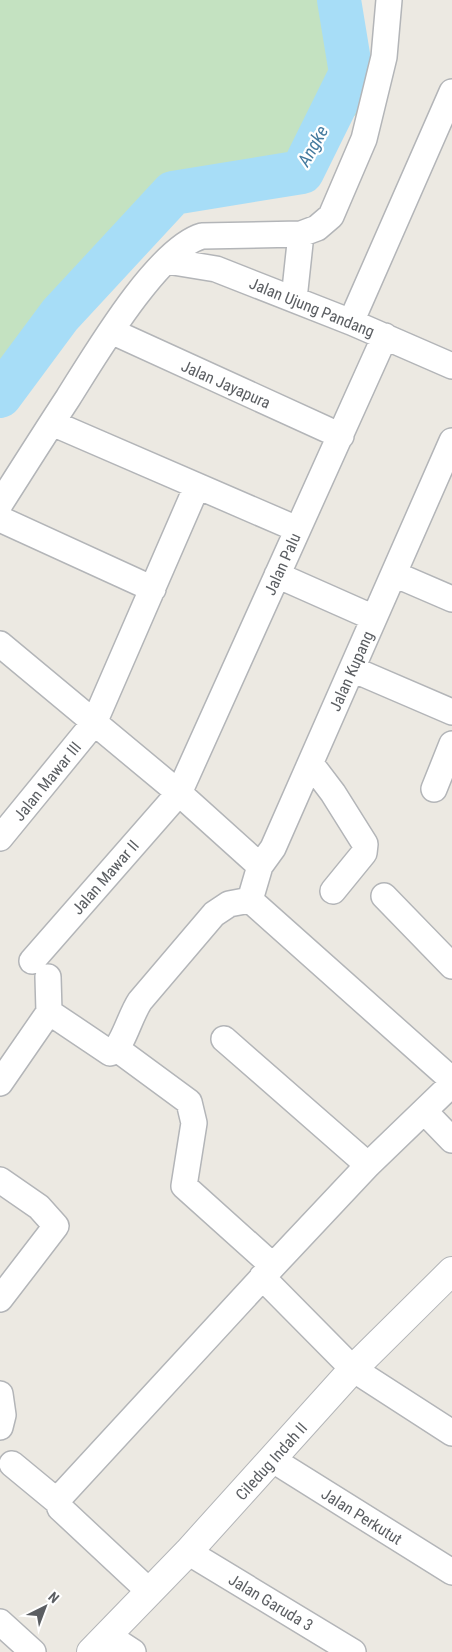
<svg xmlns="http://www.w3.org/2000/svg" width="452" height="1652" font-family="'Roboto Condensed',sans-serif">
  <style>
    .green { fill: #c4e2c1 }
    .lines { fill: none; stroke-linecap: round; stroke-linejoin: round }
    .river { stroke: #a7ddf7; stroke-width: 44 }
    .minor-casing { stroke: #b3b5b8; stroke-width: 28 }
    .tertiary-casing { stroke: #b3b5b8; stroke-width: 30 }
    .minor { stroke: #fff; stroke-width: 25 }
    .tertiary { stroke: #fff; stroke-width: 28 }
    .labels { text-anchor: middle; stroke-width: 4.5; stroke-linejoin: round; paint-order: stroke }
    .street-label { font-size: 16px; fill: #5b5e62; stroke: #fff }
    .water-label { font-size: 18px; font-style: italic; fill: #447a9e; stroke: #fff }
  </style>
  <rect width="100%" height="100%" fill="#ece9e2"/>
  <path class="green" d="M0 0H359L361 111 291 163 175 174 0 400Z"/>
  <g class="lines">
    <path class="river" d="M0 396 60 315 173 193 302 172 351 73 339 0"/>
    <g class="minor-casing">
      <path id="minor" d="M167 261 216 269 351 322 452 366
        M294 299 301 234
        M351 322 452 92
        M111 331 341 436
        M52 423 297 529
        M0 504C23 468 45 433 68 398 94 357 157 249 202 236L301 234 317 228 331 216 364 139 384 57 389 0
        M0 519 153 589
        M394 574 452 599
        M277 575 374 618
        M0 644 179 793 260 866
        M352 669 452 712
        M311 764 333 793 365 844 364 853 333 891
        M434 789 452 744
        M0 838 94 723 197 486
        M384 896 452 966
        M250 900 260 866 273 848 452 441
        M250 900 452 1080
        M32 961 179 793 385 336
        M49 1012 110 1053 113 1052C124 1042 130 1016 140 1001L214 914 229 904 250 900
        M224 1039 368 1165
        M117 1049 189 1102 194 1123 184 1186 273 1266
        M0 1083 49 1012 48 977
        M425 1112 452 1140
        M0 1180 39 1207 56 1226 0 1299
        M262 1277 353 1369 452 1433
        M0 1394 3 1415 0 1427
        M273 1460 452 1572
        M12 1464 58 1502
        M188 1552 353 1652
        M150 1592 60 1508 58 1502 61 1496 273 1266 368 1165 452 1084
        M0 1622 33 1652
        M107 1635 133 1652"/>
    </g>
    <g class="tertiary-casing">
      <path id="tertiary" d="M91 1652 188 1552 353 1369 452 1271"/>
    </g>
    <use href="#minor" class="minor"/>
    <use href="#tertiary" class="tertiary"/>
  </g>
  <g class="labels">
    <g class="street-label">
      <text transform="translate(312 307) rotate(22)" y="6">Jalan Ujung Pandang</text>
      <text transform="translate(226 384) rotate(24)" y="6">Jalan Jayapura</text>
      <text transform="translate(282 564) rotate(-66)" y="6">Jalan Palu</text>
      <text transform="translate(351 671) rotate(-66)" y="6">Jalan Kupang</text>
      <text transform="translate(47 781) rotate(-51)" y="6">Jalan Mawar III</text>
      <text transform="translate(105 877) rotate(-49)" y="6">Jalan Mawar II</text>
      <text transform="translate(271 1461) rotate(-48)" y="6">Ciledug Indah II</text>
      <text transform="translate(362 1516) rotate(32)" y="6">Jalan Perkutut</text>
      <text transform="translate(271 1602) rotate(31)" y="6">Jalan Garuda 3</text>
    </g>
    <g class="water-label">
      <text transform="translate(313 146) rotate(-61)" y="6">Angke</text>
    </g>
  </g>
  <g transform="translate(45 1607) rotate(42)" stroke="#ffffff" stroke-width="4" paint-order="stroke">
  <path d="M0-4L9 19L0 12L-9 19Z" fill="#5b5e62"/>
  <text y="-8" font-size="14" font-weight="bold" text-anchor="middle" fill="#5b5e62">N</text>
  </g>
</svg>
